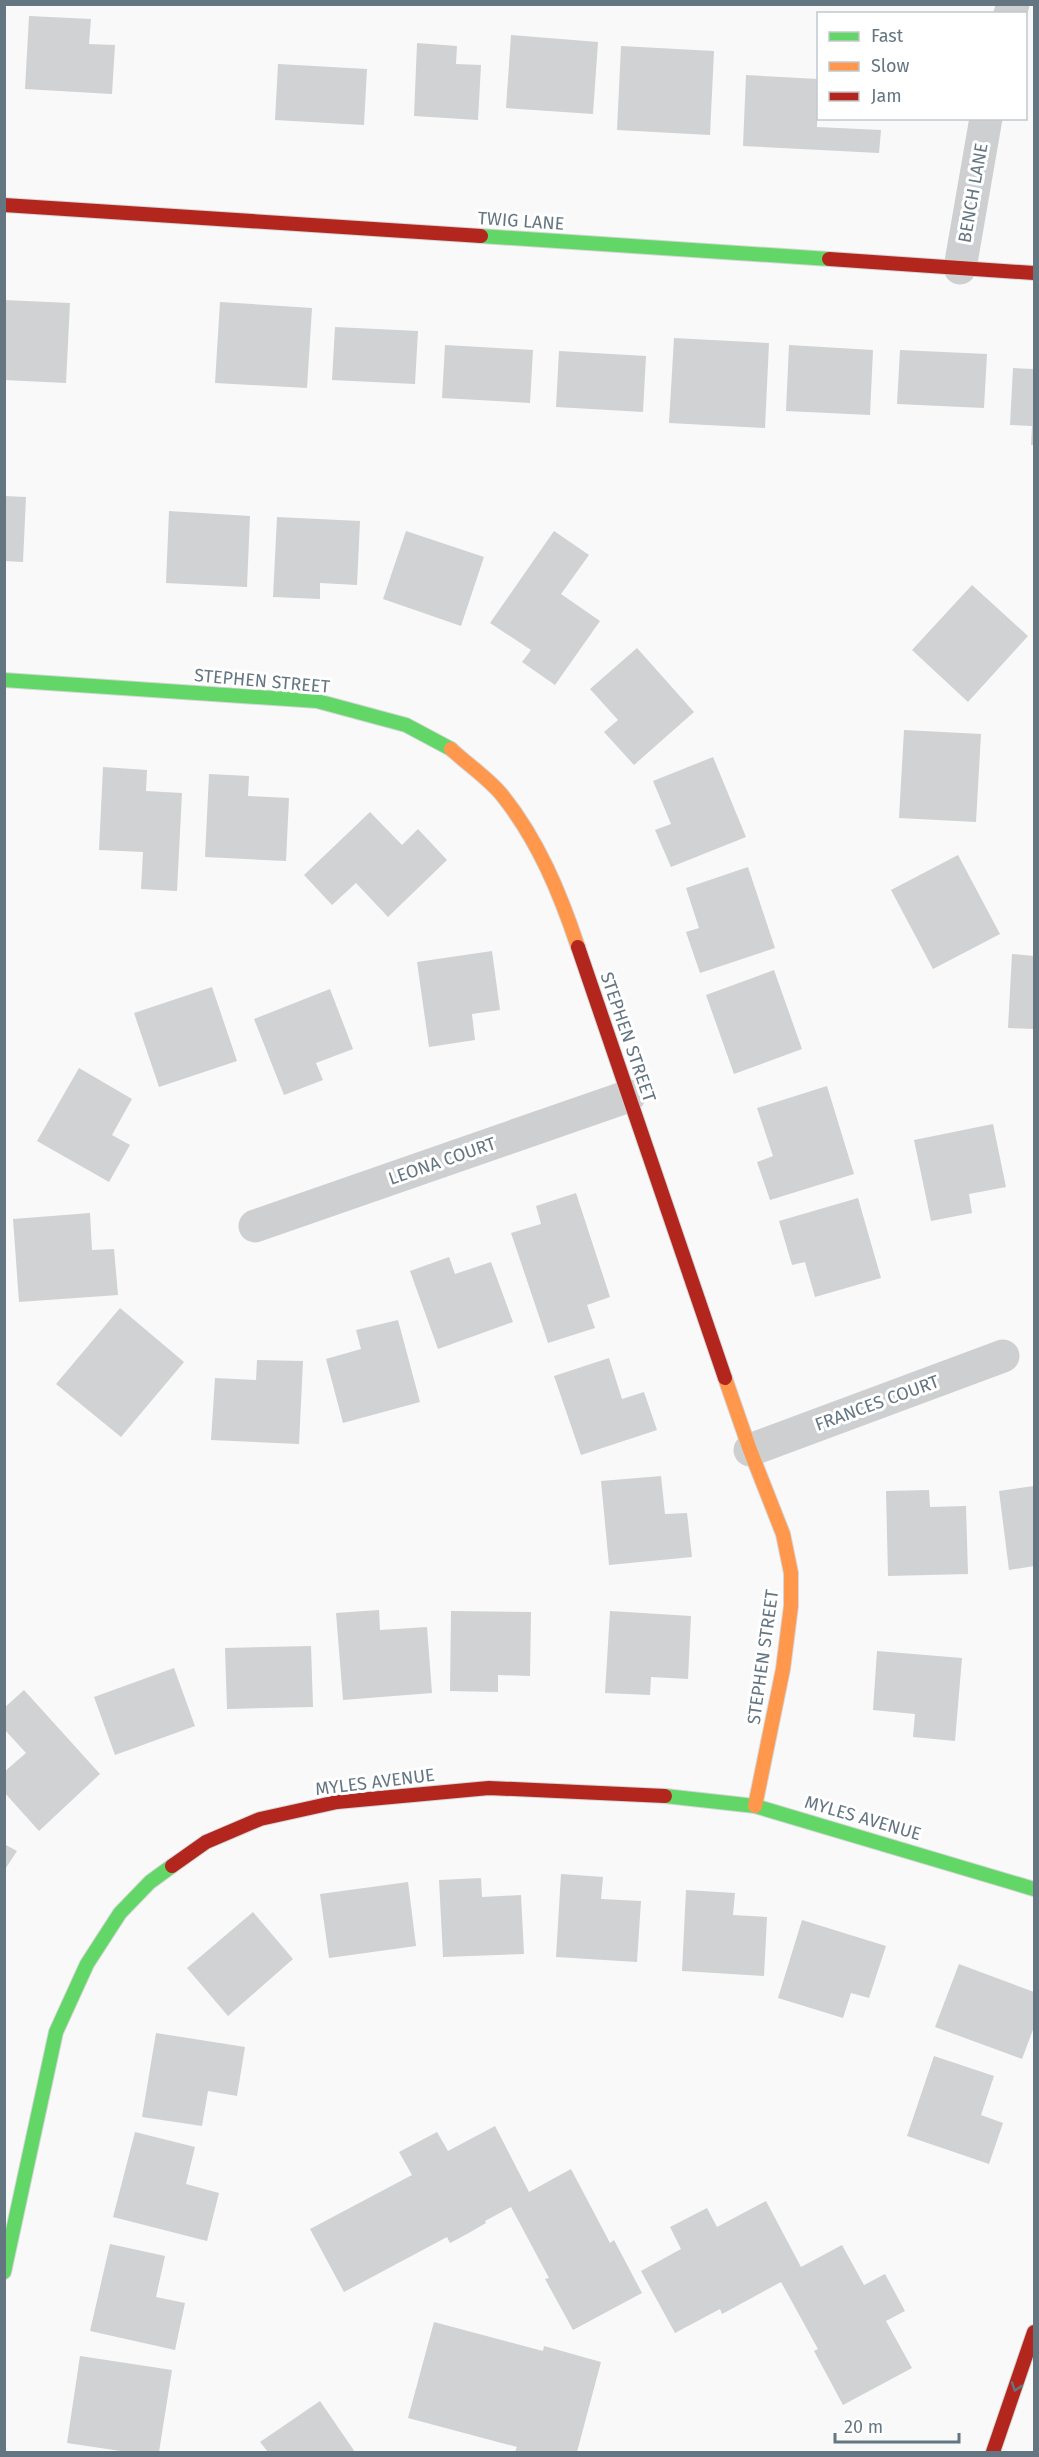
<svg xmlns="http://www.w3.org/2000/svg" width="1039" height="2457" font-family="'Fira Sans',sans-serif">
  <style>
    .building { fill: #d0d2d3 }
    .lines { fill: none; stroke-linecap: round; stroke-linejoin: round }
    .fast-casing { stroke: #d5d6d7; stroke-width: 16 }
    .slow-casing { stroke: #d5d6d7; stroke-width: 16 }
    .jam-casing { stroke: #d5d6d7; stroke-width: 16 }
    .street { stroke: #cecfd0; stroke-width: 33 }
    .fast { stroke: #63d668; stroke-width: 14 }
    .slow { stroke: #ff974d; stroke-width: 14 }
    .jam { stroke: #b3261e; stroke-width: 14 }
    .oneway { stroke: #657683 }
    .labels { text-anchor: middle; stroke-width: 6; stroke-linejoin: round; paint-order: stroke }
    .street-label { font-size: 18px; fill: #657683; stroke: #fff }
  </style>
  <rect width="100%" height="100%" fill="#f9f9f9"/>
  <path class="building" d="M29 16 91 19 89 44 115 45 112 94 25 89Z
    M511 35 598 42 593 114 506 108Z
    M417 43 457 46 456 64 481 65 478 120 414 116Z
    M621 46 714 51 710 135 617 130Z
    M278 64 367 69 364 125 275 120Z
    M746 75 818 79 817 127 881 130 879 153 743 146Z
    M4 300 70 303 66 383 4 380Z
    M220 302 312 308 307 388 215 383Z
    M335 327 418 331 415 384 332 380Z
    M674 338 769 343 765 428 669 423Z
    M445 345 533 350 530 403 442 398Z
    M789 345 873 350 870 415 786 411Z
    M900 350 987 354 984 408 897 404Z
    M559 351 646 356 643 412 556 407Z
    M1013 368 1034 369V445H1031L1032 426 1010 425Z
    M4 496 26 497 23 562 4 561Z
    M169 511 250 516 247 587 166 583Z
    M277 517 360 521 357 585 320 583V599L273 597Z
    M406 531 484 557 461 626 383 599Z
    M554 531 589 555 561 594 600 621 555 685 522 662 531 650 490 623Z
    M972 585 1028 636 968 702 912 650Z
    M637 648 694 712 634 765 604 732 618 720 590 689Z
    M904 730 981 734 976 822 899 818Z
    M713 757 746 837 671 867 655 830 671 824 653 781Z
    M103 767 147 770 146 791 182 793 177 891 141 889 143 852 99 850Z
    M209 774 249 776 248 796 289 798 286 861 205 857Z
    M370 812 402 845 418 829 447 860 388 917 356 883 332 905 304 875Z
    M958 855 1000 934 933 969 891 890Z
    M748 867 775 948 700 973 686 932 699 928 686 888Z
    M492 951 500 1010 472 1014 475 1040 429 1047 417 962Z
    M1012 954 1034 956V1029L1008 1028Z
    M774 970 802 1049 734 1074 706 995Z
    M212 987 237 1061 159 1087 134 1013Z
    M330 989 353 1049 316 1063 323 1080 284 1095 254 1019Z
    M79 1068 132 1099 112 1135 130 1145 109 1182 37 1141Z
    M827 1086 854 1174 770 1200 757 1162 773 1156 757 1108Z
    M993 1124 1006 1187 969 1194 972 1213 931 1221 914 1140Z
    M576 1193 610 1297 587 1305 595 1328 548 1343 511 1233 541 1224 536 1206Z
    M858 1198 881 1278 815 1297 805 1262 792 1265 779 1221Z
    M90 1213 92 1250 114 1249 118 1295 19 1302 13 1219Z
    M449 1257 455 1274 491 1262 513 1322 438 1349 410 1271Z
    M120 1308 184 1362 121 1437 56 1384Z
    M398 1320 420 1402 343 1423 326 1359 361 1349 356 1330Z
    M609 1358 622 1399 644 1392 657 1430 581 1455 554 1376Z
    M257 1360 303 1361 299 1444 211 1440 215 1378 256 1380Z
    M661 1476 665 1514 687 1513 692 1557 609 1565 601 1481Z
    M1034 1486V1566L1009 1570 999 1491Z
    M929 1490 930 1507 966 1506 968 1574 888 1576 886 1491Z
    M379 1610 380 1630 427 1627 432 1693 343 1700 336 1613Z
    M451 1611 531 1612 530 1676 498 1675V1692L450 1691Z
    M610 1611 691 1616 688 1679 651 1677 650 1695 605 1693Z
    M311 1646 313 1707 227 1709 225 1648Z
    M877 1651 962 1658 955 1741 913 1737 915 1714 873 1710Z
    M174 1668 195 1726 115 1755 94 1697Z
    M24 1690 100 1774 39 1831 4 1792V1772L26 1753 4 1729V1708Z
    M4 1844 17 1851 4 1871Z
    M561 1874 603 1877 601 1899 641 1901 637 1962 556 1957Z
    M481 1878 482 1897 521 1895 524 1954 443 1957 439 1880Z
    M408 1882 416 1946 329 1958 320 1894Z
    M686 1890 735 1893 733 1915 767 1917 764 1976 682 1971Z
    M253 1912 293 1959 228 2016 187 1968Z
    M802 1920 886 1946 869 1998 851 1993 843 2018 778 1998Z
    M959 1964 1034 1992V2027L1022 2059 935 2027Z
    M156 2033 245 2047 237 2096 208 2091 202 2126 142 2117Z
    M934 2056 994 2076 981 2115 1003 2123 989 2164 907 2136Z
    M495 2126 529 2192 571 2169 610 2243 614 2240 642 2293 573 2330 545 2279 549 2278 511 2207 485 2221 486 2223 467 2234 450 2243 447 2237 344 2292 310 2229 412 2175 399 2152 437 2132 448 2151Z
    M135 2132 195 2147 186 2184 219 2193 207 2241 113 2217Z
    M766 2201 801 2267 842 2245 864 2285 885 2274 905 2311 886 2321 912 2368 843 2405 814 2351 818 2349 781 2282 722 2314 720 2309 675 2333 641 2271 681 2249 670 2227 707 2208 717 2227Z
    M110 2244 165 2256 156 2297 185 2303 175 2350 90 2331Z
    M434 2322 543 2351 544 2346 601 2362 577 2452H515L517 2447 408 2418Z
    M80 2356 172 2370 159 2452H127L67 2443Z
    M320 2401 355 2452H268L260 2442Z"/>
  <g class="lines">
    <g class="fast-casing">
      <path id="fast" d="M481 236 829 259
        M4 680 317 701 406 725 451 749
        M665 1796 755 1806 1034 1889
        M4 2272 56 2032 87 1964 120 1913 150 1882 172 1866"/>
    </g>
    <g class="slow-casing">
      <path id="slow" d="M451 749C467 764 488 778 502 795 538 840 560 893 578 947
        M725 1378 750 1450 783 1534 791 1573V1606L783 1669 755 1806"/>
    </g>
    <g class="jam-casing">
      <path id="jam" d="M4 205 481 236
        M829 259 1034 273
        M578 947 725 1378
        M172 1866 206 1842 260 1819 337 1802 489 1788 665 1796
        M993 2452 1034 2332"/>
    </g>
    <path class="street" d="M1010 14 1013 4
      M960 268 986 118
      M255 1226 629 1096
      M750 1450 1003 1356"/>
    <use href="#fast" class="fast"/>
    <use href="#slow" class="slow"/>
    <use href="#jam" class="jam"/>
  </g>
  <defs><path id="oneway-chevron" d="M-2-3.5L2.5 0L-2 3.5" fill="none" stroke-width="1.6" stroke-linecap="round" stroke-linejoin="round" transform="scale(1.5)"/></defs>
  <use class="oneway" href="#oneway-chevron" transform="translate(1016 2387) rotate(109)"/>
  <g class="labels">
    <g class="street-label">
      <text transform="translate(973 193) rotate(-80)" y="6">BENCH LANE</text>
      <text transform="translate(521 221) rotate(4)" y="6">TWIG LANE</text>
      <text transform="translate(262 681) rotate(5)" y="6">STEPHEN STREET</text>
      <text transform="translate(628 1037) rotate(71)" y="6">STEPHEN STREET</text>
      <text transform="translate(442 1161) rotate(-19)" y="6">LEONA COURT</text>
      <text transform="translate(877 1403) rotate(-20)" y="6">FRANCES COURT</text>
      <text transform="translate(763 1657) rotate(-82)" y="6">STEPHEN STREET</text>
      <text transform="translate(375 1782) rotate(-7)" y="6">MYLES AVENUE</text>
      <text transform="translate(863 1818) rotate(16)" y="6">MYLES AVENUE</text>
    </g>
  </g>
  <rect width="1039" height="2457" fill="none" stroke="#657683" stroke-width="12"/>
  <rect x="817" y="12" width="210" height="108" fill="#ffffff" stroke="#c1c8cd" stroke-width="1.5"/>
  <rect x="829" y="32" width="30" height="9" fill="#63d668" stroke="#c1c8cd" stroke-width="1.5"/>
  <text x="871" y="42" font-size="18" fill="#657683">Fast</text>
  <rect x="829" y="62" width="30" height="9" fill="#ff974d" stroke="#c1c8cd" stroke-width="1.5"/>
  <text x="871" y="72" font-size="18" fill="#657683">Slow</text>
  <rect x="829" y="92" width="30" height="9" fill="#b3261e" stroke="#c1c8cd" stroke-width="1.5"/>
  <text x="871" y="102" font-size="18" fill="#657683">Jam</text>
  <path d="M835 2433v9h124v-9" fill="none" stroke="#657683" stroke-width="3"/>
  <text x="844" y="2433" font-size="18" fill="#657683" stroke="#ffffff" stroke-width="4.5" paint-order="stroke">20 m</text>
</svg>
